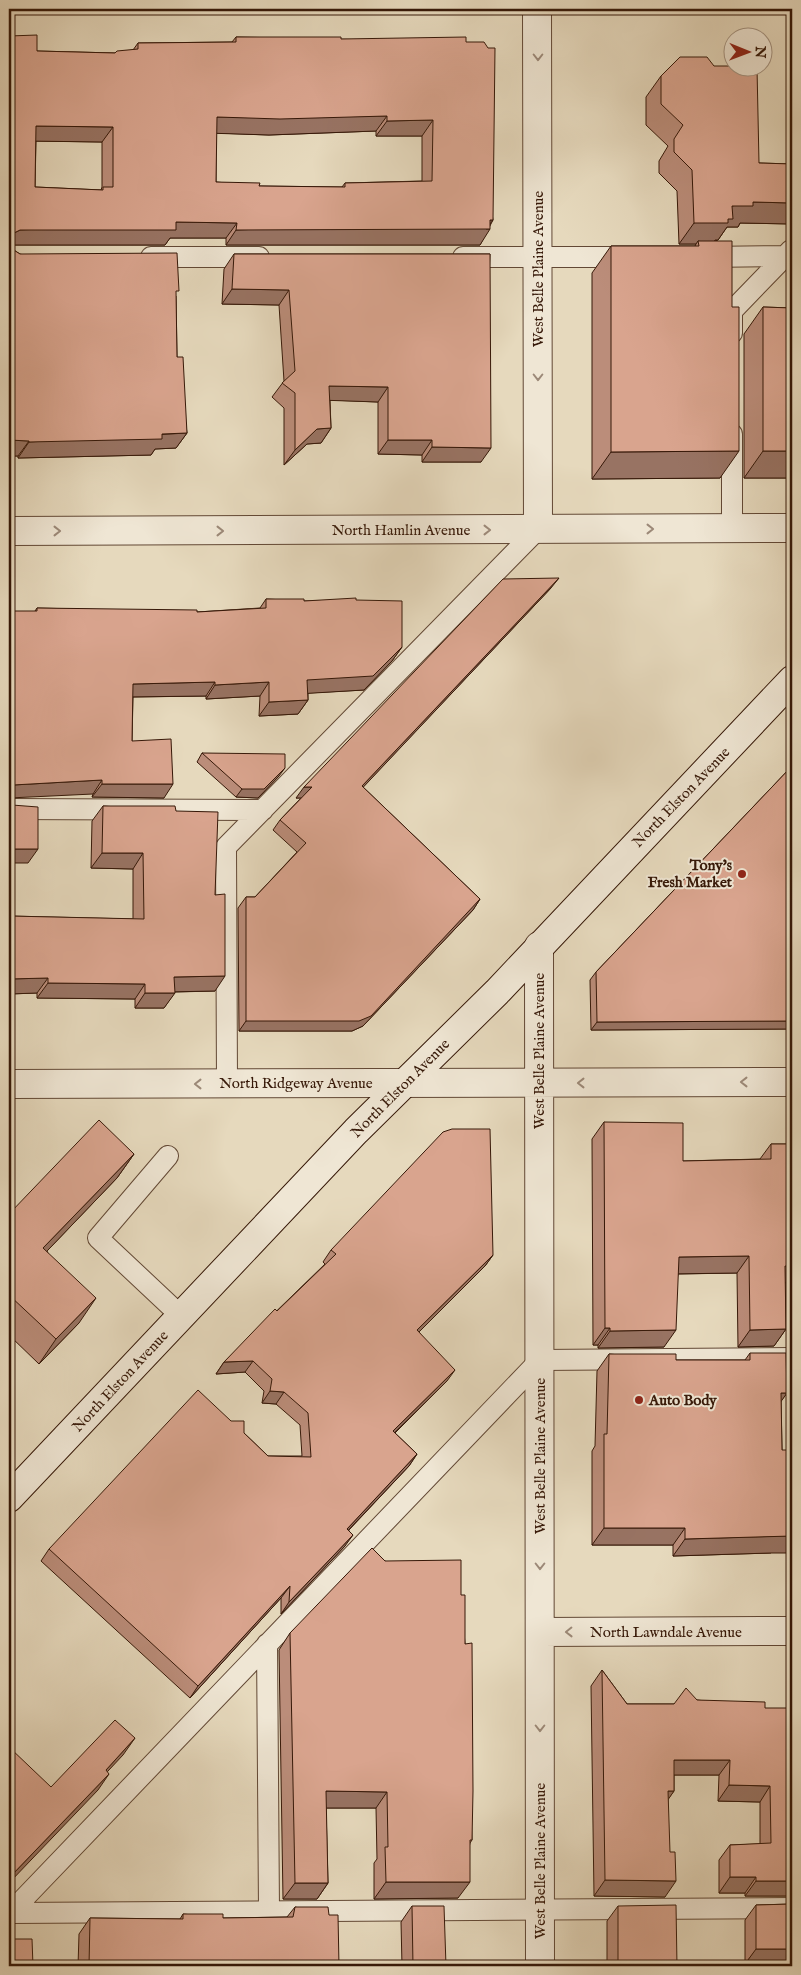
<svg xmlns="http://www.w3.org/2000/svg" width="801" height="1975" font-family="'IM FELL English',serif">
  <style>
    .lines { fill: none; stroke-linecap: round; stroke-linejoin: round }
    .service-casing { stroke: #624835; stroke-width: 22 }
    .minor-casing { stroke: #624835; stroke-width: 30 }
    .secondary-casing { stroke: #361808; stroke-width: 30 }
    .service { stroke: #efe6d4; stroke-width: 20 }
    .minor { stroke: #efe6d4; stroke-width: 28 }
    .secondary { stroke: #efe6d4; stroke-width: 28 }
    .wall { fill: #bb8d7a; stroke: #361808; fill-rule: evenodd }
    .shaded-wall { fill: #987363; stroke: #361808 }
    .building { fill: #d9a48e; stroke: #361808; fill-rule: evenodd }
    .oneway { stroke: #9c8978 }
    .poi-dot { fill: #8f2418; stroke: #efe6d4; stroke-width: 2 }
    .labels { text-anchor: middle; stroke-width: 4; stroke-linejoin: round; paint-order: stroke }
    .street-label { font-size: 15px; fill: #361808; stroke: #efe6d4 }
    .poi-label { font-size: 15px; font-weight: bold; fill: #361808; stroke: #efe6d4; text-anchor: end }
  </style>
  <rect width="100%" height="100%" fill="#e6d9bd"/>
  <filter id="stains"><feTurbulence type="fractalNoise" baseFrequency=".004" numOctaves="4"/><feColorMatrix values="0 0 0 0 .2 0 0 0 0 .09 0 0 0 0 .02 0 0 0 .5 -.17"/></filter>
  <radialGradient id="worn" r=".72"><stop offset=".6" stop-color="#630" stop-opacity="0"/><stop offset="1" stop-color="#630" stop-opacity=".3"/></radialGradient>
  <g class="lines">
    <g class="service-casing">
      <path id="service" d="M151 257H259
        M463 257H629
        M706 257 785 256
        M732 333V311L791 250
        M732 528V434
        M9 809 263 810
        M227 1084 226 847 538 529
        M168 1156 98 1238 181 1316
        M267 1644 269 1911
        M10 1913 792 1908
        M9 1914 540 1360 792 1358"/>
    </g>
    <g class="minor-casing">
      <path id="minor" d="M537 9 538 529
        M9 531 792 528
        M539 946 540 1966
        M9 1084 792 1082
        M540 1632 792 1631"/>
    </g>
    <g class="secondary-casing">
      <path id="secondary" d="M9 1498 356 1131 497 992 792 680"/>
    </g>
    <use href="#service" class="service"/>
    <use href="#minor" class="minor"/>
    <use href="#secondary" class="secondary"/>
  </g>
  <path class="wall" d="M9 36 37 51 115 53 133 50 138 43 232 42 236 37 466 42 493 220 480 245H226V238H170L165 245H9V247L20 254 176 296 177 357 187 433 176 448 155 449 151 455 18 458V456H9ZM376 131V136H422V181L345 183 342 187 259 186 216 182V133L269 135ZM36 141 102 142V187L101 190 35 187Z
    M661 76 759 163 792 164V224L740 223 738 227H727L718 240 715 241 720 478 592 479V273L611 246H695L696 244H679L677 191 659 173V161L668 146 646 125V97Z
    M234 254H490L481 462H422V455L378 454V402L330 400 331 428 321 443 307 444 284 465V408L272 397 284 381 279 305 222 304 224 269Z
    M763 307 792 308V478H744V334Z
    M551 588 363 787 480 899 473 910 363 1026 352 1031H239L238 908 246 897H255L297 852 273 830 280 820 301 798H296Z
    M266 599 304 601 356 600 402 647 392 661 364 690 308 693V700L298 714 259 716 260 696 206 699V696L133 697 132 741 164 798 92 797 93 794 35 611 37 608 197 612 260 608Z
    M202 753 279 776 258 798 236 797 197 762Z
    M792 766V1029L591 1030 590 980 596 972Z
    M103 806 176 811 215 895V991L175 992 164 1008H135V999L37 998V993L9 994V916L133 919V869L91 868 92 821Z
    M604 1122 683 1161 760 1159 771 1144H792V1282L785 1283 786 1329 774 1346 738 1347 737 1273 678 1274 664 1347 598 1348V1345H593L592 1139Z
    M134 1154 117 1178 47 1251 79 1323 39 1364 9 1335V1214Z
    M331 1250 493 1255 485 1266 419 1332 447 1381 395 1433 417 1454 409 1466 349 1530 345 1546 281 1614V1598L190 1698 41 1561 49 1549 244 1433 268 1456H302L300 1425 276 1404 262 1403 264 1391 245 1372 216 1374 224 1362 325 1264 323 1262Z
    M750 1353 787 1393 781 1401 782 1450 788 1492 771 1553 673 1556V1545H592V1451L595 1446 597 1371 609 1354 676 1360H745Z
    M385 1561 461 1595 465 1644 472 1840 470 1843 458 1898 374 1899V1863L377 1859 376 1808H326L328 1883 317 1899H283L279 1650 290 1633Z
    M602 1670 627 1704H674L697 1700 765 1708 792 1896H745V1893H719V1860L730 1845 760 1844V1802L718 1801 719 1775H674V1791L668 1799 665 1897 594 1896 591 1686Z
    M792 1904 745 1964V1920L756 1905Z
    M412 1906 446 1966H402L401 1922Z
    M618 1906 677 1966H607V1921Z
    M295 1907 329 1915 339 1966H78L79 1934 90 1918 180 1919 183 1914 223 1918 287 1917Z"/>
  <path class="shaded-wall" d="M387 116 376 131 269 135 206 133 217 117Z
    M433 120 422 136H376L387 121Z
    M36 126 113 127 102 142 25 141Z
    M753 202 792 203V224L740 223 738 227H727L718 240H715L713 244 698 241 696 244H679L694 223 732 206Z
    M493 220 486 229H490L480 245H226L236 230Z
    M176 222 237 223 226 238H170L165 245H9L10 235 20 230Z
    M232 289 289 290 279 305 222 304Z
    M329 386 388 387 378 402 319 400Z
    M331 428 321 443 307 444 284 465 295 450 317 429Z
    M187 433 176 448 155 449 151 455 18 458 29 442Z
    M9 440 29 441 18 456H9Z
    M388 440H432L422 455 378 454Z
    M432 447 491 448 481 462H422Z
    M739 451 720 478 592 479 611 452Z
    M763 451H792V478H744Z
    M559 578 551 588 354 797 362 786Z
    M402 647 392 661 364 690 297 694 307 680Z
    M215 682 206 696 124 697 133 684Z
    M269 682 260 696 206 699 215 685Z
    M308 700 298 714 259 716 269 702Z
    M285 768 279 776 258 798 236 797 242 789Z
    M102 780 93 794 9 798V791L13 785Z
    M102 784H173L164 798 92 797Z
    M304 787H312L304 798H296Z
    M9 849H38L28 863H9Z
    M102 853H143L133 869 91 868Z
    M480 899 473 910 363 1026 352 1031H239L246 1021Z
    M225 976 215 991 164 992 174 977Z
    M48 978 37 993 9 994V979Z
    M48 983 145 984 135 999 37 998Z
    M145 993H175L164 1008H135Z
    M792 1021V1029L591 1030 597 1022Z
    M134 1154 117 1178 26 1273 43 1248Z
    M493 1255 485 1266 409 1342 417 1330Z
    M749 1256 737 1273 667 1274 679 1257Z
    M785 1266H792V1282L773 1283Z
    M96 1298 79 1323 39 1364 56 1339Z
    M605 1328H610L598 1345H593Z
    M786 1329 774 1346 738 1347 750 1330Z
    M676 1330 664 1347 598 1348 610 1331Z
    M253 1361 245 1372 216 1374 224 1362Z
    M455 1370 447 1381 384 1443 393 1431Z
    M270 1391 284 1392 276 1404 262 1403Z
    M781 1393H787L775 1410Z
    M417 1454 409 1466 339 1540 347 1529Z
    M604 1528H685L673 1545H592Z
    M353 1535 345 1546 281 1614 289 1602Z
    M783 1536H792V1553H771L673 1556 685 1539Z
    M290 1586 281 1598 190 1698 198 1686Z
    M135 1738 123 1755 94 1786 106 1770Z
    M674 1760H730L719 1775H663Z
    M109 1774 98 1790 9 1883V1878Z
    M729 1785 770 1786 760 1802 718 1801Z
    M326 1791 387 1792 376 1808H314Z
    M668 1791H674L663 1807Z
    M730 1877H756L745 1893H719Z
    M605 1880 676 1881 665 1897 594 1896Z
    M756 1881H792V1896H745Z
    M386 1882H470L458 1898 374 1899Z
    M295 1883H328L317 1899H283Z
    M756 1949H792V1964H745Z"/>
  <path class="building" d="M37 35V51L115 53 117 51 138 49V43L236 42V37H341V39L466 37V42H484L488 48H495L493 220H490V229L236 230 237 223 176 222V230H20L10 235 9 247 20 254 177 253 179 291H176L177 357H183L187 433 162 434V439L29 442V441L9 440V36ZM387 116V121L433 120 432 181 345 183V187L259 186 260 183 216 182 217 117 280 119ZM36 126 113 127V187H103V190L35 187Z
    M680 57H707L714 66H734V68H757L759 163 792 164V203L753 202V206H732L733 219H728V223H694L692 170 674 152V139L683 125 661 104V76Z
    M698 241H732V307H739V451L611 452V246H699Z
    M234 254H490L491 448 432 447V440H388V387L329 386 331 428 317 429 295 450V393L282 383 295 371 289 290 232 289Z
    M763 307 792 308V451H763Z
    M559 578 362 786 480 899 371 1016 359 1021H246V897H255L306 843 280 820 312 787H304L503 579Z
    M356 598V600L402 601V647L373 676 307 680 308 700 269 702V682L215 685V682L133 684 132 741 171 739 173 784H102V780L13 785 9 792V611H37V608L197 610V612L266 608V599H304V601Z
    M202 753 285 754V768L264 789H242Z
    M792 766V1021L597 1022 596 972Z
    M9 798 12 805 38 807V849H9Z
    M103 806H175L176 811 218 812 215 895 225 894V976L174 977 175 993H145V984L48 983V978L9 979V916L144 919 143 853H102Z
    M99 1120 134 1154 43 1248 96 1298 56 1339 9 1295V1214Z
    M604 1122 683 1123V1161L771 1159V1144H792V1266H785L786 1329 750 1330 749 1256 679 1257 676 1330 610 1331V1328H605Z
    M452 1129H490L493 1255 417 1330 455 1370 393 1431 417 1454 347 1529 353 1535 289 1602 290 1586 198 1686 49 1549 198 1390 231 1421H244V1433L268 1456 311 1457 308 1413 284 1392 270 1391 272 1379 253 1361 224 1362 275 1309 277 1311 336 1254 331 1250 443 1132Z
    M750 1353H786L787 1393H781L782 1450H787L788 1492H792V1536L685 1539V1528H604V1434H607L609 1354H676V1360H750Z
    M372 1548 385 1561 461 1560V1595H465V1644L472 1643 473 1791 472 1840H470V1882H386L385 1847H388L387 1792 326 1791 328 1883H295L290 1633Z
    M602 1670 627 1704H674L686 1688 697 1700 765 1702V1708H792V1881H756V1877H730V1845L771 1843 770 1786 729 1785 730 1760H674V1791H668L670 1852H675L676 1881 605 1880Z
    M115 1720 135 1738 106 1770 109 1774 9 1878V1747L51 1787Z
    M792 1904V1949H756V1905Z
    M676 1905 677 1966H618V1906Z
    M412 1906H444L446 1966H413Z
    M295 1907H328L329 1915H338L339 1966H89L90 1918 183 1919V1914H223V1918L293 1917Z
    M9 1939H32L33 1966H9Z"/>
  <defs><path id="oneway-chevron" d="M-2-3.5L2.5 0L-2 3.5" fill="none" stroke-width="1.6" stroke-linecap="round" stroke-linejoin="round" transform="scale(1.25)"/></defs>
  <g class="oneway">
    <use href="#oneway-chevron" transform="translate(538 57) rotate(90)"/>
    <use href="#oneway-chevron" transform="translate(538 377) rotate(90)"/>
    <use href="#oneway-chevron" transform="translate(650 529)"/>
    <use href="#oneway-chevron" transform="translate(487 530)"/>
    <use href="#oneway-chevron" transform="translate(57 531)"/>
    <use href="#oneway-chevron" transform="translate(220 531)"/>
    <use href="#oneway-chevron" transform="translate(744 1082) rotate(180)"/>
    <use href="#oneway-chevron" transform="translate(581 1083) rotate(180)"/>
    <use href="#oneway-chevron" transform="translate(198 1084) rotate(180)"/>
    <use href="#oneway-chevron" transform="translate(540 1566) rotate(90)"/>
    <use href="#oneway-chevron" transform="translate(569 1632) rotate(179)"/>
    <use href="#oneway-chevron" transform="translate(540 1728) rotate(90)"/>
  </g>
  <g class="poi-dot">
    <circle cx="742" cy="874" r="5"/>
    <circle cx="639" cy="1400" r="5"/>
  </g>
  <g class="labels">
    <g class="street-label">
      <text transform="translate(538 269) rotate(-90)" y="5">West Belle Plaine Avenue</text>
      <text x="401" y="535">North Hamlin Avenue</text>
      <text transform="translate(681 797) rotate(-46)" y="5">North Elston Avenue</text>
      <text transform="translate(539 1051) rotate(-90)" y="5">West Belle Plaine Avenue</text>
      <text x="296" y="1088">North Ridgeway Avenue</text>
      <text transform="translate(400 1088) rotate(-45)" y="5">North Elston Avenue</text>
      <text transform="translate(120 1381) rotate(-47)" y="5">North Elston Avenue</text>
      <text transform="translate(540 1456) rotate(-90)" y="5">West Belle Plaine Avenue</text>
      <text x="666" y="1637">North Lawndale Avenue</text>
      <text transform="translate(540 1861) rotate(-90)" y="5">West Belle Plaine Avenue</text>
    </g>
    <g class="poi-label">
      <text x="732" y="870">Tony's<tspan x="732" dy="17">Fresh Market</tspan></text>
      <text x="649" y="1405" text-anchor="start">Auto Body</text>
    </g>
  </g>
  <rect width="801" height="1975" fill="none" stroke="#e6d9bd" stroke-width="30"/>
  <rect x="10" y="10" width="781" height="1955" fill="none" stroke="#361808" stroke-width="2.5"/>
  <rect x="15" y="15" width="771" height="1945" fill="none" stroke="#361808"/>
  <g transform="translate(748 52) rotate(91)"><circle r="24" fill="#efe6d4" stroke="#a59482"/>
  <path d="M0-4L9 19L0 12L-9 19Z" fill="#8f2418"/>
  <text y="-8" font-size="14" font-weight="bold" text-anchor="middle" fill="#361808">N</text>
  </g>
  <rect width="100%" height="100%" filter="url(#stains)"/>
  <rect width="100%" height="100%" fill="url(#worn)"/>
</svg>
